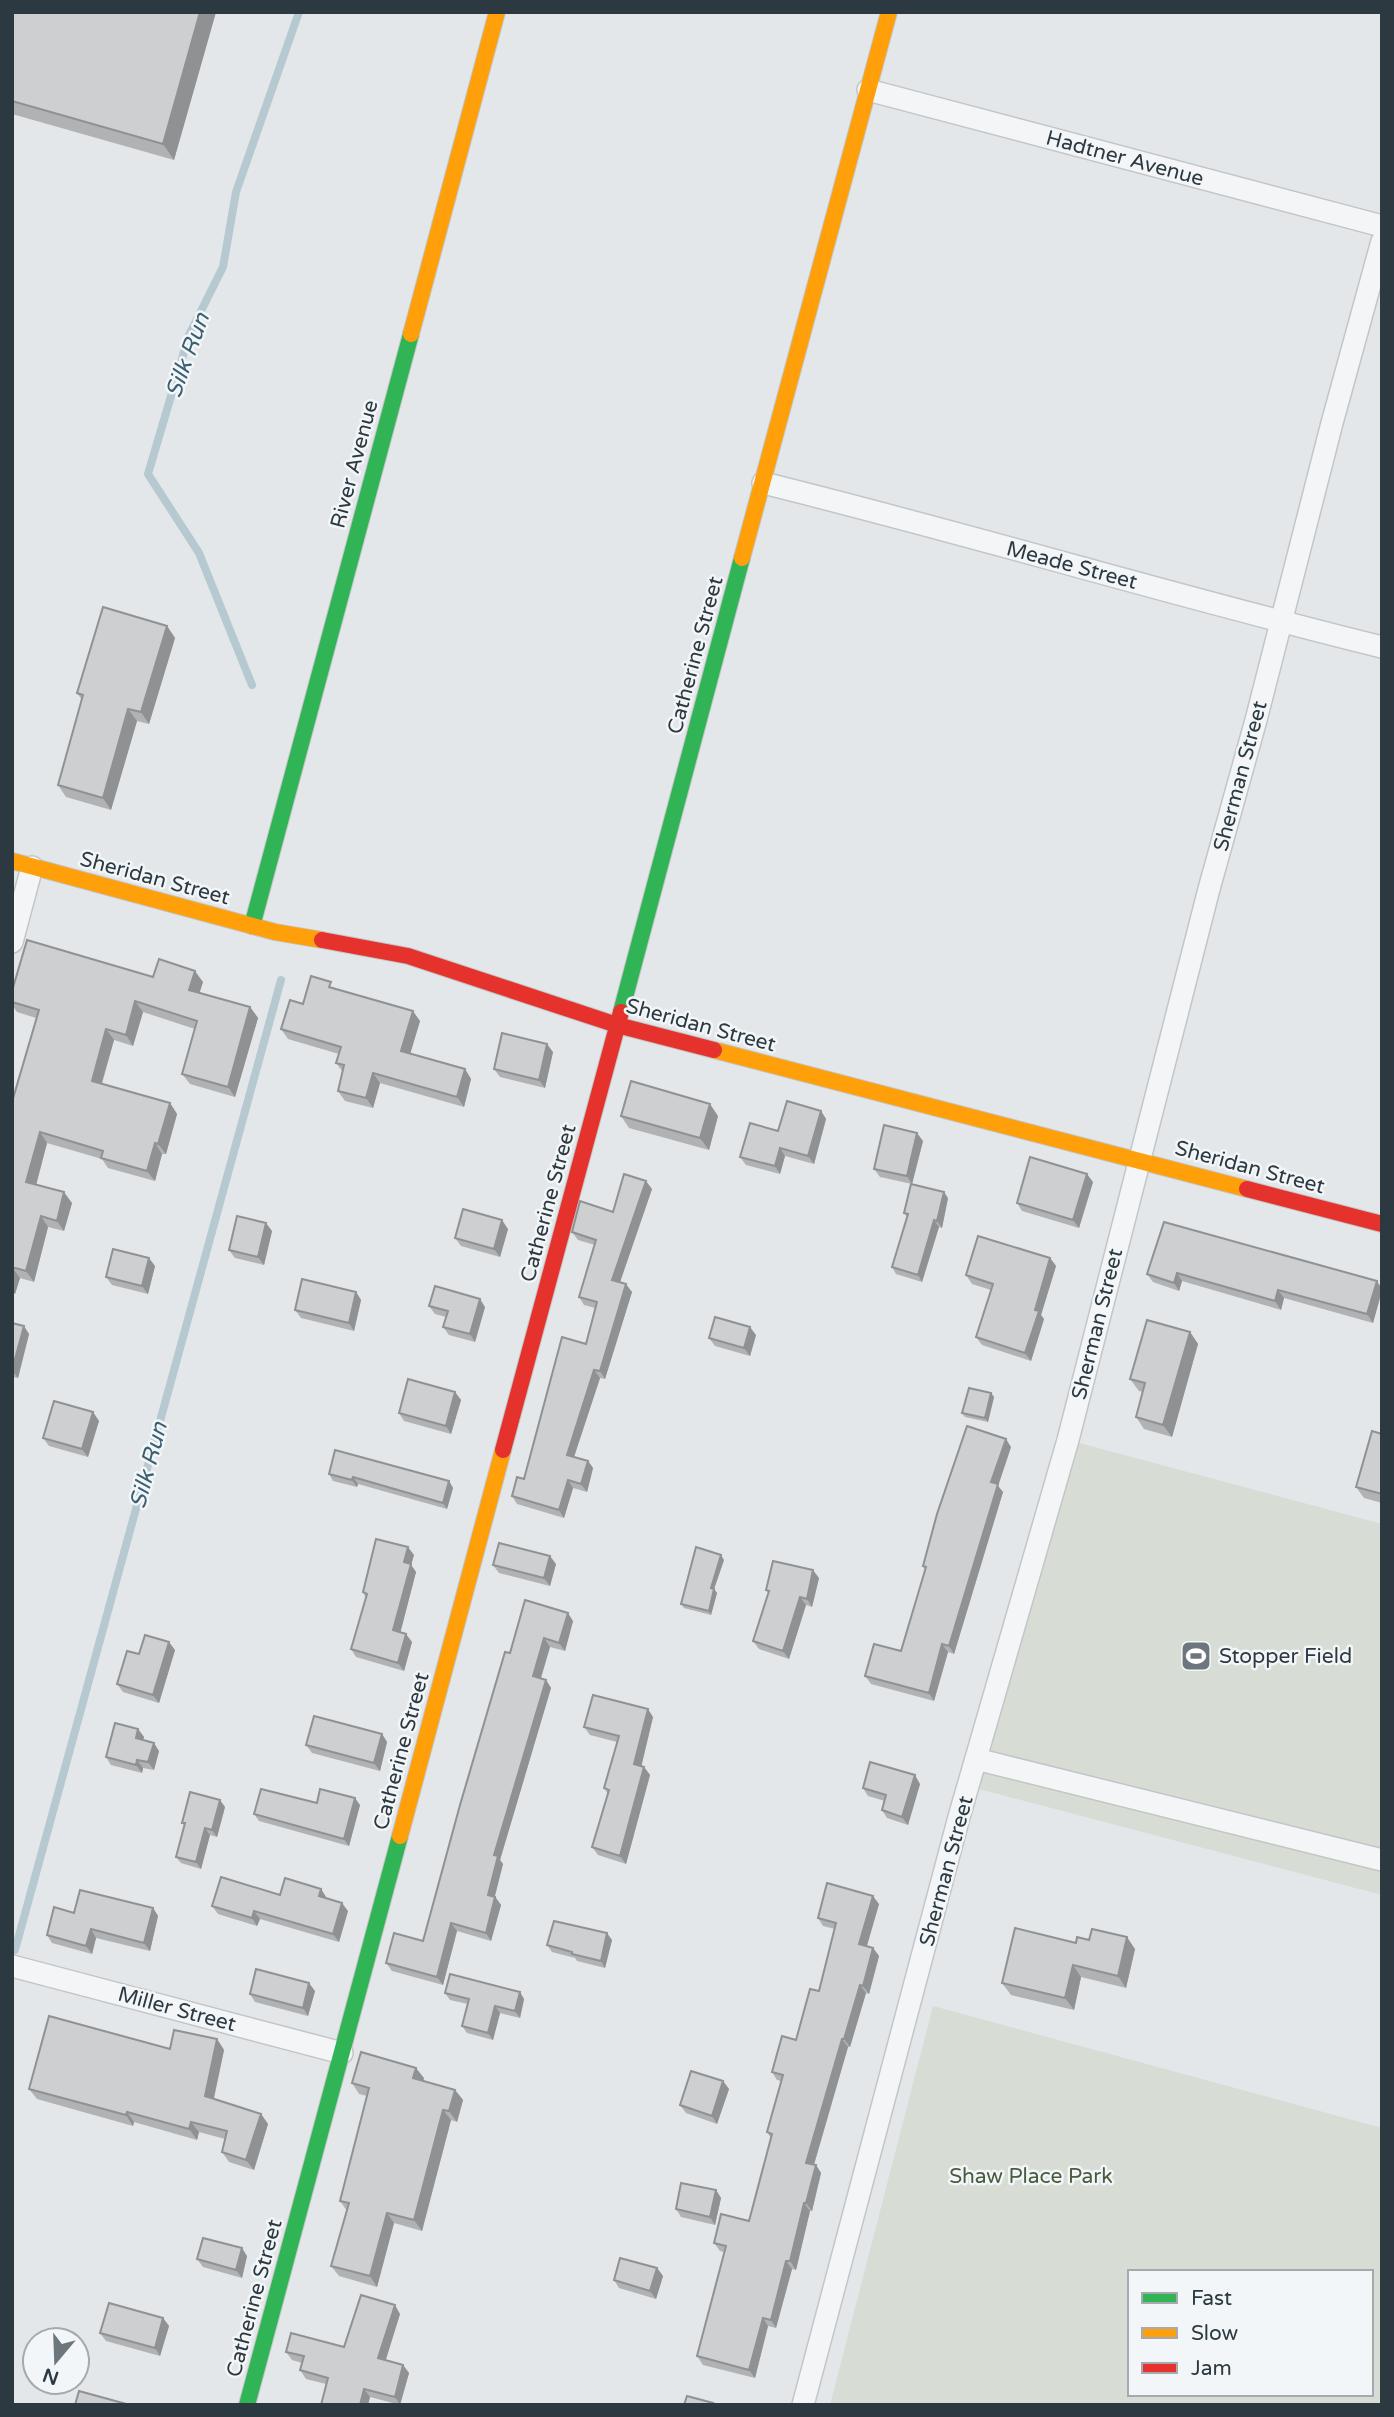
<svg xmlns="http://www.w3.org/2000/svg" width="1394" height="2417" font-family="'Varela Round',sans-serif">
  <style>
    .green { fill: #d7dcd5; fill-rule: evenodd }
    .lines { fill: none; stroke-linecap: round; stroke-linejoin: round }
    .stream { stroke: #b6c9d1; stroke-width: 8 }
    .street-casing { stroke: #c3c5c7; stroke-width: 24 }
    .fast-casing { stroke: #c3c5c7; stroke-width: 18 }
    .slow-casing { stroke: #c3c5c7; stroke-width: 18 }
    .jam-casing { stroke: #c3c5c7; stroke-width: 18 }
    .street { stroke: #f4f5f6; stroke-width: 21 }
    .fast { stroke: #30b455; stroke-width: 16 }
    .slow { stroke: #ff9f0a; stroke-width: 16 }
    .jam { stroke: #e5322d; stroke-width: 16 }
    .wall { fill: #b0b2b4 }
    .shaded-wall { fill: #909192 }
    .building { fill: #cdcfd1; stroke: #909192; stroke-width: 2 }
    .labels { text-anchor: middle; stroke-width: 5; stroke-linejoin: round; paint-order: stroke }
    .street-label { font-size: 21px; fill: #2d3941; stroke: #f3f6f8 }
    .poi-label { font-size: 21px; fill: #2d3941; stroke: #f3f6f8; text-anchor: start }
    .park-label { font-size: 21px; fill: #495c3b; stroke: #f3f6f8 }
    .water-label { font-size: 23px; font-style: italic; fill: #3a6072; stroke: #f3f6f8 }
  </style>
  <rect width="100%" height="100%" fill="#e4e7e9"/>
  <path class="green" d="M1068 1440 1382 1524V1895L975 1788Z
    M933 2006 1382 2128V2405H830ZM1130 2272H1371V2394H1130Z"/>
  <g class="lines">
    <path class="stream" d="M252 685 199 553 148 474 189 335 223 267 236 192 299 12
      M15 1950 281 980"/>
    <g class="street-casing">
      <path id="street" d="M868 90 1382 226
        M763 483C970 534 1174 596 1382 647
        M12 942 32 867
        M976 1759 1382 1860
        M12 1966 342 2053
        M803 2405 959 1817 1068 1440 1209 889 1256 720 1332 423 1382 241"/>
    </g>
    <g class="fast-casing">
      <path id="fast" d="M252 926 411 334
        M621 1012 742 558
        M247 2405 400 1836"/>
    </g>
    <g class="slow-casing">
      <path id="slow" d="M411 334 497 12
        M742 558 889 12
        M12 861 275 932 322 940
        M714 1050 1247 1189
        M400 1836 503 1450"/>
    </g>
    <g class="jam-casing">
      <path id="jam" d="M322 940 408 956 617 1025 714 1050
        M1247 1189 1382 1224
        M503 1450 621 1012"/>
    </g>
    <use href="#street" class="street"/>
    <use href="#fast" class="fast"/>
    <use href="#slow" class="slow"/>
    <use href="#jam" class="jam"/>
  </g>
  <path class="wall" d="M12 12H216L174 160 12 114Z
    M167 626 175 638 149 724 137 721 111 810 66 797 58 785 82 700 77 693Z
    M153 977 203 982 199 993 250 1007 258 1018 235 1097 190 1084 182 1074 195 1029 143 1012 133 1046 114 1040 102 1084 170 1103 177 1114 166 1154H162L155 1181 108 1168 102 1159 47 1143 36 1185 72 1203 64 1231 48 1227 34 1282 20 1278 15 1294H12V1102L36 1018 17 1012 12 1005V991Z
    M336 989 420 1021 410 1054 465 1069 471 1079 464 1107 380 1083 373 1108 345 1101 338 1091 343 1072 336 1063 339 1054 288 1039 281 1029 303 1004Z
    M553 1052 545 1088 500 1077 494 1069Z
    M821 1111 826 1119 814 1164 785 1156 780 1174 746 1165 740 1157 778 1131Z
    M621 1116H718L709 1150 629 1128Z
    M923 1141 912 1184 880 1177 874 1169Z
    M1093 1182 1079 1228 1022 1211 1017 1203Z
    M652 1189 620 1282 632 1292 605 1379 600 1378 574 1457 588 1461 593 1468 587 1492 573 1488 564 1518 517 1504 512 1496 524 1479 586 1344 595 1308 584 1305 579 1297 595 1245 578 1240 572 1232 613 1212Z
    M948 1198 942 1228 939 1227 922 1282 896 1274 892 1267 907 1217 904 1213Z
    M1164 1222 1382 1289 1373 1323 1284 1298 1281 1310 1182 1281 1179 1291 1153 1282 1147 1274Z
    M508 1229 500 1257 461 1246 455 1238Z
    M272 1231 264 1265 235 1258 229 1250Z
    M1050 1258 1056 1266 1041 1315 1044 1319 1031 1361 982 1345 976 1337 991 1290 972 1284 966 1275Z
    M155 1266 148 1294 112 1285 106 1277Z
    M356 1292 361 1300 354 1331 301 1318 295 1310Z
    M429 1306 485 1307 475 1342 449 1335 443 1327 446 1317 435 1314Z
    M12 1323 29 1334 18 1378 12 1377Z
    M1190 1332 1198 1344 1172 1437 1144 1429 1136 1417 1143 1392 1139 1391 1130 1379Z
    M756 1335 750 1356 715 1346 709 1338Z
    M455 1392 461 1400 451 1434 404 1421 399 1413Z
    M991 1393 994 1397 988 1422 965 1417 962 1413Z
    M93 1412 99 1421 88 1457 49 1446 43 1438Z
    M1382 1434V1503L1364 1498 1356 1487Z
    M1011 1447 998 1486 1003 1492 954 1654 948 1652 934 1701 871 1684 865 1676 901 1651 925 1570 923 1566Z
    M329 1474 449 1481 453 1488 447 1509 358 1484 357 1487 333 1481Z
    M414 1555 411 1565 416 1572 400 1632 412 1642 404 1671 356 1657 351 1649 366 1598 363 1592Z
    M724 1560 714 1589 717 1593 711 1615 684 1608 681 1604Z
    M556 1564 550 1586 499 1573 493 1565Z
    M819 1578 812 1607 806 1605 789 1659 759 1649 753 1641 769 1593 766 1590Z
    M573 1621 565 1651 550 1647 541 1678 546 1680 551 1688 500 1860 503 1864 495 1896 501 1905 491 1941 457 1931 443 1985 392 1971 386 1963 423 1941 510 1653Z
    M175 1650 159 1703 123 1692 117 1684 139 1654Z
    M653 1717 641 1766 644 1767 650 1775 626 1864 598 1855 592 1847 608 1794 604 1788 617 1742 590 1735 584 1727Z
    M138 1729 144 1737 143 1740 159 1751 154 1770 143 1768 142 1773 111 1765 106 1757Z
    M382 1734 387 1742 380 1771 312 1753 306 1745Z
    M920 1784 908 1825 887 1818 882 1810 885 1801 868 1796 863 1788Z
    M317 1803 360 1805 349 1846 259 1821 254 1814Z
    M225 1807 217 1837 210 1835 201 1869 181 1863 176 1857 184 1825 182 1823Z
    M321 1889 326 1897V1898L348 1911 339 1942 260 1919 257 1926 218 1914 212 1906Z
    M879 1904 867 1946 873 1948 879 1956 869 1994 866 1993 850 2047H848L814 2165H816L821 2173 812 2211H810L796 2270 792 2269 776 2328 768 2326 755 2378 703 2365 697 2356 724 2252 720 2251 714 2243 749 2221 771 2138 767 2132 781 2081 777 2080 772 2072 796 2040 819 1991 835 1929 823 1926 818 1918Z
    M153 1908 158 1916 150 1951 96 1938 92 1954 52 1943 47 1935 74 1913Z
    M612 1940 605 1968 577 1961 575 1958 552 1952 547 1945Z
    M1089 1940 1135 1949 1126 1988 1081 1977 1074 2010 1011 1995 1002 1983 1076 1943Z
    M315 1991 308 2016 255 2002 250 1994Z
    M445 1993 524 1999 520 2018 500 2013 493 2040 467 2033 462 2026 468 2004 450 2000Z
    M217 2039 224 2050 214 2099 261 2114 268 2124 254 2170 229 2162 222 2152 225 2139 199 2132 197 2140 134 2122 133 2126 37 2099 29 2089 170 2049Z
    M424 2078 423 2081 455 2090 463 2100 457 2122 451 2120 422 2231 394 2223 377 2287 339 2276 331 2266 347 2211 340 2201 367 2096 359 2094 352 2083Z
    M723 2081 729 2089 717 2124 686 2113 680 2105Z
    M716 2190 721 2198 715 2225 681 2217 676 2209Z
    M247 2256 242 2278 203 2267 197 2259Z
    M657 2268 663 2276 656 2299 619 2288 614 2280Z
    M400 2314 385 2360 403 2365 409 2373 400 2405 370 2397 368 2405H321L326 2384 306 2379 300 2370 302 2363 292 2360 286 2352 344 2347Z
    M163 2318 169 2326 160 2356 106 2341 100 2333Z"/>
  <path class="shaded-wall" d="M200 12H216L174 160 163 144Z
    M167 626 175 638 149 724 141 712Z
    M128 709 137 721 111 810 103 798Z
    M195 971 203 982 197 1001 189 990Z
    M135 1001 143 1012 133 1046 126 1035Z
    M250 1007 258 1018 235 1097 228 1087Z
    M413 1011 420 1021 408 1061 401 1051Z
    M106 1029 114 1040 99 1092 92 1081Z
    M547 1044 553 1052 545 1088 539 1080Z
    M465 1069 471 1079 464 1107 457 1097Z
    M373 1073 380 1083 373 1108 366 1098Z
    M170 1103 177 1114 166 1154 158 1144Z
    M710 1104 718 1116 709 1150 700 1138Z
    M821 1111 826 1119 814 1164 808 1156Z
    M40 1132 47 1143 34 1193 26 1182Z
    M917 1133 923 1141 912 1184 907 1176Z
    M155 1143 162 1154 155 1181 147 1171Z
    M780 1148 785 1156 780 1174 775 1166Z
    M1087 1174 1093 1182 1079 1228 1073 1220Z
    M646 1181 652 1189 618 1288 612 1280Z
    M64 1192 72 1203 64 1231 57 1221Z
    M944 1192 948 1198 942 1228 937 1221Z
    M41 1216 48 1227 34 1282 26 1271Z
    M502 1220 508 1229 500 1257 494 1249Z
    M934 1220 939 1227 922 1282 918 1275Z
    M266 1223 272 1231 264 1265 258 1257Z
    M149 1258 155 1266 148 1294 142 1286Z
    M1050 1258 1056 1266 1041 1315 1044 1319 1031 1361 1025 1353 1035 1310Z
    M12 1267 20 1278 15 1294 12 1290Z
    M1177 1273 1182 1281 1179 1291 1174 1283Z
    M1377 1281 1382 1289V1291L1373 1323 1367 1314Z
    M626 1284 632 1292 605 1379 600 1371Z
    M1278 1290 1284 1298 1281 1310 1275 1301Z
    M356 1292 361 1300 354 1331 349 1323Z
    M480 1299 485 1307 475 1342 470 1334Z
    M24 1326 29 1334 18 1378 12 1370Z
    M750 1327 756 1335 750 1356 744 1348Z
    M1190 1332 1198 1344 1172 1437 1163 1425Z
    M594 1370 600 1378 572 1463 567 1455Z
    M455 1392 461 1400 451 1434 446 1426Z
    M991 1393 994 1397 988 1422 985 1418Z
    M93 1412 99 1421 88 1457 82 1449Z
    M1006 1439 1011 1447 998 1486 1003 1492 954 1654 949 1646 991 1482Z
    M588 1461 593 1468 587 1492 581 1484Z
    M353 1477 358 1484 357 1487 352 1480Z
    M568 1480 573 1488 564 1518 559 1510Z
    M449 1481 453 1488 447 1509 443 1503Z
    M408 1547 414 1555 411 1565 416 1572 399 1638 393 1630 404 1562Z
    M721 1555 724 1560 714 1589 717 1593 711 1615 709 1611 711 1588Z
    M550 1556 556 1564 550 1586 544 1578Z
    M813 1570 819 1578 812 1607 807 1599Z
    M800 1597 806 1605 789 1659 783 1651Z
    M568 1613 573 1621 565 1651 559 1643Z
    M406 1634 412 1642 404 1671 398 1663Z
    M544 1638 550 1647 539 1684 533 1676Z
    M169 1642 175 1650 159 1703 153 1695Z
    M942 1644 948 1652 934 1701 929 1693Z
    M546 1680 551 1688 500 1860 503 1864 493 1903 488 1895 494 1855Z
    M648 1709 653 1717 640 1772 634 1764Z
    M138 1729 144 1737 141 1746 136 1738Z
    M382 1734 387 1742 380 1771 374 1763Z
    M154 1743 159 1751 154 1770 148 1762Z
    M137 1760 143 1768 142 1773 136 1765Z
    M644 1767 650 1775 626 1864 620 1856Z
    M915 1775 920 1784 908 1825 902 1817Z
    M355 1798 360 1805 349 1846 344 1839Z
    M220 1800 225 1807 217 1837 212 1830Z
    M205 1828 210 1835 201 1869 196 1862Z
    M321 1889 326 1897 324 1904 319 1896Z
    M873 1896 879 1904 865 1952 859 1944Z
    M495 1897 501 1905 491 1941 486 1933Z
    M342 1903 348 1911 339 1942 333 1934Z
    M153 1908 158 1916 150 1951 144 1943Z
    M254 1911 260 1919 257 1926 252 1918Z
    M451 1923 457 1931 443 1985 437 1977Z
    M91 1929 96 1938 92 1954 86 1946Z
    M607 1933 612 1940 605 1968 601 1961Z
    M1127 1937 1135 1949 1126 1988 1118 1976Z
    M873 1948 879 1956 869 1994 863 1986Z
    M1073 1965 1081 1977 1074 2010 1065 1998Z
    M309 1983 315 1991 308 2016 303 2008Z
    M860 1985 866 1993 850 2047 844 2039Z
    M520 1992 524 1999 520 2018 515 2011Z
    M495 2006 500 2013 493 2040 488 2033Z
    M217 2039 224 2050 212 2106 205 2096Z
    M842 2039 848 2047 812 2171 806 2163Z
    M416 2068 424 2078 421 2088 413 2078Z
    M723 2081 729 2089 717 2124 712 2116Z
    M455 2090 463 2100 457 2122 449 2111Z
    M443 2110 451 2120 422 2231 414 2220Z
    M127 2112 134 2122 133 2126 126 2115Z
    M261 2114 268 2124 254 2170 246 2160Z
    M191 2122 199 2132 197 2140 189 2129Z
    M816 2165 821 2173 812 2211 806 2203Z
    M716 2190 721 2198 715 2225 710 2217Z
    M804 2203 810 2211 796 2270 790 2261Z
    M387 2213 394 2223 377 2287 370 2276Z
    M242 2248 247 2256 242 2278 236 2270Z
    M786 2261 792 2269 776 2328 771 2320Z
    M657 2268 663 2276 656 2299 650 2291Z
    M395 2305 400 2314 384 2366 378 2358Z
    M163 2318 169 2326 160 2356 155 2348Z
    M763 2318 768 2326 755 2378 749 2370Z
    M403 2365 409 2373 400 2405 395 2397Z
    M364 2389 370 2397 368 2405H360Z"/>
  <path class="building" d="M12 12H200L163 144 12 101Z
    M103 607 167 626 141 712 128 709 103 798 58 785 83 695 77 693Z
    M27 940 153 977 159 959 195 971 189 990 250 1007 228 1087 182 1074 197 1021 135 1001 126 1035 106 1029 92 1081 170 1103 158 1144 155 1143 147 1171 101 1158 103 1151 40 1132 26 1182 64 1192 57 1221 41 1216 26 1271 12 1267V1268V1102L39 1010 12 1002V991Z
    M311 976 331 982 329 987 413 1011 401 1051 465 1069 457 1097 373 1073 366 1098 338 1091 344 1065 336 1063 341 1047 281 1029 290 1000 303 1004Z
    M502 1033 547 1044 539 1080 494 1069Z
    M631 1081 710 1104 700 1138 621 1116Z
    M787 1101 821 1111 808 1156 780 1148 775 1166 740 1157 750 1123 778 1131Z
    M884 1125 917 1133 907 1176 874 1169Z
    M1030 1157 1087 1174 1073 1220 1017 1203Z
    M624 1174 646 1181 612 1280 626 1284 600 1371 594 1370 567 1455 588 1461 581 1484 568 1480 559 1510 512 1496 517 1477 524 1479 562 1337 586 1344 597 1302 579 1297 596 1240 572 1232 580 1201 613 1212Z
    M911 1184 944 1192 937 1221 934 1220 918 1275 892 1267 908 1214 904 1213Z
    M463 1209 502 1220 494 1249 455 1238Z
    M237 1216 266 1223 258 1257 229 1250Z
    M1164 1222 1377 1281 1367 1314 1278 1290 1275 1301 1177 1273 1174 1283 1147 1274Z
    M978 1236 1050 1258 1035 1310 1039 1311 1025 1353 976 1337 993 1284 966 1275Z
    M113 1249 149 1258 142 1286 106 1277Z
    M302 1279 356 1292 349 1323 295 1310Z
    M435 1286 480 1299 470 1334 443 1327 448 1311 429 1306Z
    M715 1317 750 1327 744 1348 709 1338Z
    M1147 1320 1190 1332 1163 1425 1136 1417 1145 1383 1130 1379Z
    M12 1323 24 1326 12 1370Z
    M408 1379 455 1392 446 1426 399 1413Z
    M969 1388 991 1393 985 1418 962 1413Z
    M54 1401 93 1412 82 1449 43 1438Z
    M967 1426 1006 1439 991 1482 998 1484 949 1646 942 1644 929 1693 865 1676 874 1644 901 1651 926 1567 923 1566 937 1514Z
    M1372 1431 1382 1434V1494L1356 1487Z
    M335 1450 449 1481 443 1503 353 1477 352 1480 329 1474Z
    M376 1539 408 1547 404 1562 411 1564 393 1630 406 1634 398 1663 351 1649 367 1594 363 1592Z
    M499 1543 550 1556 544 1578 493 1565Z
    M696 1547 721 1555 711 1588 714 1589 709 1611 681 1604Z
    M773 1561 813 1570 807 1599 800 1597 783 1651 753 1641 769 1591 766 1590Z
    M525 1600 568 1613 559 1643 544 1638 533 1676 546 1680 494 1855 498 1856 488 1895 495 1897 486 1933 451 1923 437 1977 386 1963 394 1933 423 1941 460 1805 505 1652 510 1653Z
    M145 1635 169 1642 153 1695 117 1684 127 1651 139 1654Z
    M593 1695 648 1709 634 1764 644 1767 620 1856 592 1847 609 1790 604 1788 619 1736 584 1727Z
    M314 1716 382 1734 374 1763 306 1745Z
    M115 1723 138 1729 136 1738 154 1743 148 1762 137 1760 136 1765 106 1757Z
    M870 1762 915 1775 902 1817 882 1810 886 1795 863 1788Z
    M261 1789 317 1803 320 1789 355 1798 344 1839 254 1814Z
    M190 1792 220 1800 212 1830 205 1828 196 1862 176 1857 185 1823H182Z
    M221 1877 280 1895 285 1878 321 1889 319 1896 342 1903 333 1934 254 1911 252 1918 212 1906Z
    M827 1883 873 1896 859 1944 873 1948 863 1986 860 1985 844 2039H842L806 2163 816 2165 806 2203H804L790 2261H786L771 2320 763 2318 749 2370 697 2356 726 2246 714 2243 721 2214 749 2221 772 2134 767 2132 783 2075 772 2072 782 2036 796 2040 810 1989 819 1991 836 1923 818 1918Z
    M80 1890 153 1908 144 1943 91 1929 86 1946 47 1935 54 1907 74 1913Z
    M554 1921 607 1933 601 1961 572 1954V1952L547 1945Z
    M1015 1928 1076 1943 1077 1937 1089 1940 1092 1929 1127 1937 1118 1976 1073 1965 1065 1998 1002 1983Z
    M256 1969 309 1983 303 2008 250 1994Z
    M450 1974 520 1992 515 2011 495 2006 488 2033 462 2026 469 1999 445 1993Z
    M49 2016 170 2049 174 2030 217 2039 205 2096 261 2114 246 2160 222 2152 227 2131 191 2122 189 2129 127 2112 126 2115 29 2089Z
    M361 2052 416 2068 413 2078 455 2090 449 2111 443 2110 414 2220 387 2213 370 2276 331 2266 349 2203 340 2201 369 2088 352 2083Z
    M691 2071 723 2081 712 2116 680 2105Z
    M681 2183 716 2190 710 2217 676 2209Z
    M203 2238 242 2248 236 2270 197 2259Z
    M620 2258 657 2268 650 2291 614 2280Z
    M361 2295 395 2305 378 2358 403 2365 395 2397 364 2389 360 2405H321L328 2378 300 2370 304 2356 286 2352 291 2333 344 2347Z
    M109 2303 163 2318 155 2348 100 2333Z
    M79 2391 130 2405H75Z
    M687 2396 713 2403 712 2405H684Z"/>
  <defs>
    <g id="stadium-square" transform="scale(1.575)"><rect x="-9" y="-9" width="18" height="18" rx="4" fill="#6d767c" stroke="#f3f6f8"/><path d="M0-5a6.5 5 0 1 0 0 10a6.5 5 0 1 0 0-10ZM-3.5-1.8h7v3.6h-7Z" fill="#fff"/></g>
  </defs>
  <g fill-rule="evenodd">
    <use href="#stadium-square" x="1196" y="1656"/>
  </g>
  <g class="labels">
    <g class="street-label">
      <text transform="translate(1125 158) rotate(15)" y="7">Hadtner Avenue</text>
      <text transform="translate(354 464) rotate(-75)" y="7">River Avenue</text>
      <text transform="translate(1072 565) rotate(15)" y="7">Meade Street</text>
      <text transform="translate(695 655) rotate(-75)" y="7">Catherine Street</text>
      <text transform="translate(1240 776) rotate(-75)" y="7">Sherman Street</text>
      <text transform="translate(155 878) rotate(15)" y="7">Sheridan Street</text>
      <text transform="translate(701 1025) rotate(15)" y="7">Sheridan Street</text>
      <text transform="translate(1250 1167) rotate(15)" y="7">Sheridan Street</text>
      <text transform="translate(548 1203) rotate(-75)" y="7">Catherine Street</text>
      <text transform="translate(1097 1324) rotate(-76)" y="7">Sherman Street</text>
      <text transform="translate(401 1751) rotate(-75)" y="7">Catherine Street</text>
      <text transform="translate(946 1871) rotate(-75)" y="7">Sherman Street</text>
      <text transform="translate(177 2009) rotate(15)" y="7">Miller Street</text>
      <text transform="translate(254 2298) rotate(-75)" y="7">Catherine Street</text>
    </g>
    <g class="poi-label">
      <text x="1219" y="1663">Stopper Field</text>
    </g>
    <g class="park-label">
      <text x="1031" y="2183">Shaw Place Park</text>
    </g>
    <g class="water-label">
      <text transform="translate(187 355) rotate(-70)" y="8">Silk Run</text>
      <text transform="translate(148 1465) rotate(-75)" y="8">Silk Run</text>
    </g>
  </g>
  <rect width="1394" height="2417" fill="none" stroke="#2d3941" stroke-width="28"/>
  <rect x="1128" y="2270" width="245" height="126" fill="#f3f6f8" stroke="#a4aaaf" stroke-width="2"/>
  <rect x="1142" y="2293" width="35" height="10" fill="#30b455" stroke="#a4aaaf" stroke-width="2"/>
  <text x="1191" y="2305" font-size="21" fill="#2d3941">Fast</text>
  <rect x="1142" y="2328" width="35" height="10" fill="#ff9f0a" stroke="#a4aaaf" stroke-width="2"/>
  <text x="1191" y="2340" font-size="21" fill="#2d3941">Slow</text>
  <rect x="1142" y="2363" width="35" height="10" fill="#e5322d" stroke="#a4aaaf" stroke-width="2"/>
  <text x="1191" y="2375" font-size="21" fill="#2d3941">Jam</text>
  <g transform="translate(56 2361) rotate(199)"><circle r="33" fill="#f3f6f8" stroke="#a4aaaf" stroke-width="2"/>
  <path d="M0-5L12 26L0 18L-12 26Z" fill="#6d767c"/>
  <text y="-10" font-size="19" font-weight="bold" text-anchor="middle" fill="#2d3941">N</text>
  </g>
</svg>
